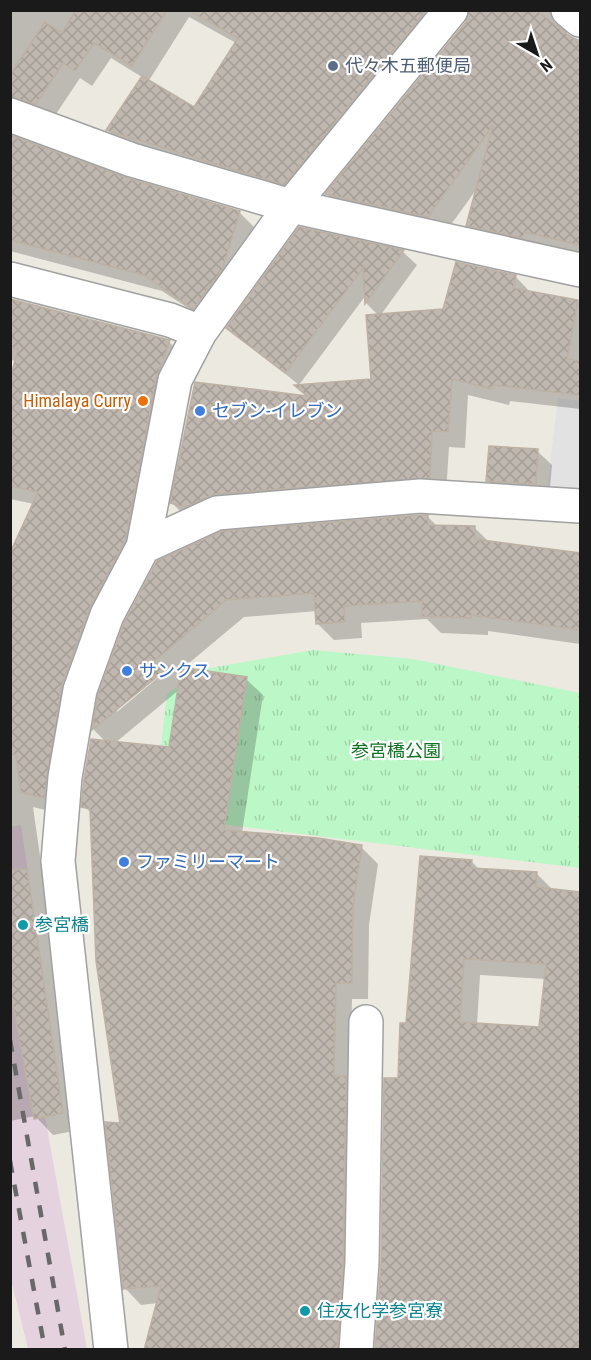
<svg xmlns="http://www.w3.org/2000/svg" width="591" height="1360" font-family="'Roboto Condensed','Noto Sans JP',sans-serif">
  <style>
    .industrial { fill: #e5d2df }
    .park { fill: url(#park-tufts) }
    .parking { fill: #e2e2e2 }
    .shadow { fill: #0003; fill-rule: evenodd }
    .building { fill: url(#building-cross-hatch); stroke: #bdb1a3; stroke-width: 1.5; fill-rule: evenodd }
    .lines { fill: none; stroke-linecap: round; stroke-linejoin: round }
    .minor-casing { stroke: #a1a1a1; stroke-width: 36 }
    .minor { stroke: #fff; stroke-width: 33 }
    .rail { stroke: #686868; stroke-width: 4.5; stroke-dasharray: 12 12; stroke-linecap: butt }
    .service-dot { fill: #5c6f8a; stroke: #fff; stroke-width: 2 }
    .food-dot { fill: #e8710a; stroke: #fff; stroke-width: 2 }
    .shop-dot { fill: #3f7fe0; stroke: #fff; stroke-width: 2 }
    .culture-dot { fill: #0f9aa8; stroke: #fff; stroke-width: 2 }
    .labels { text-anchor: middle; stroke-width: 4.5; stroke-linejoin: round; paint-order: stroke }
    .service-label { font-size: 18px; fill: #4e5e75; stroke: #fff; text-anchor: start }
    .food-label { font-size: 18px; fill: #c56008; stroke: #fff; text-anchor: end }
    .shop-label { font-size: 18px; fill: #366cbe; stroke: #fff; text-anchor: start }
    .park-label { font-size: 18px; fill: #0d7421; stroke: #fff }
    .culture-label { font-size: 18px; fill: #0d838f; stroke: #fff; text-anchor: start }
  </style>
  <defs>
    <pattern id="park-tufts" width="24" height="20" patternUnits="userSpaceOnUse" patternTransform="scale(1.5)"><rect width="24" height="20" fill="#bcf7c7"/><path d="M3 7l-1-3M5 7V3M7 7l1-3M15 17l-1-3M17 17v-4M19 17l1-3" fill="none" stroke="#a1d3aa"/></pattern>
    <pattern id="building-cross-hatch" width="8" height="8" patternUnits="userSpaceOnUse" patternTransform="scale(1.5)"><rect width="8" height="8" fill="#c0b8b0"/><path d="M0 0l8 8M0 8l8-8" fill="none" stroke="#a49e97"/></pattern>
  </defs>
  <rect width="100%" height="100%" fill="#ece9e0"/>
  <path class="industrial" d="M21 825 63 1113 45 1117 87 1349H28L11 1279 10 827Z"/>
  <path class="park" d="M313 650 413 659 580 693V868L153 816 167 694 204 669Z"/>
  <path class="parking" d="M558 398 580 401V495L547 491Z"/>
  <path class="shadow" d="M10 10H450L301 200 124 146 108 130 142 77 111 58 92 86 80 78 52 120 10 122ZM189 17 236 43 195 109 148 82Z
    M480 10H577L566 25 567 34 580 40V257L485 242 468 225 478 187 445 233 343 211 327 194Z
    M10 137 126 179 239 212 255 228 211 323 162 291 10 251Z
    M300 229 403 252 417 265 380 316 445 310 515 276 531 293 580 302V409L510 401 509 405 468 395 465 448 449 447 446 494 189 520 172 503 309 397 372 381 379 316 367 304 366 295 299 385 228 327Z
    M10 302 169 342 187 359 106 626 62 814 33 807 79 1130 53 1135 35 1116 10 1121V556L34 504 10 499V386L16 361 10 360Z
    M537 451 552 465 549 498 502 495 488 481Z
    M428 517 437 526 475 528 488 541 580 553V644L488 631V635L441 633 427 619 361 623 362 638 334 640 317 623V611L244 617 176 674 181 679H246L263 695 242 833 361 847 378 864 369 925 368 999H352L350 1082 355 1350H145L158 1303 141 1305 125 1288 122 1124 92 814 84 806 106 742 94 730 100 695 126 623ZM166 667 168 669 117 712V708ZM180 689 171 749 115 743Z
    M471 861 480 870 536 873 553 890 580 893V1350H376L399 1080 407 1025ZM480 975 546 979 540 1029 477 1025Z"/>
  <path class="building" d="M76 10H167L132 66 94 43 75 71 63 63 36 104 10 97V75L45 22 62 33Z
    M188 10H426L284 185 106 130 142 76 194 107 238 38Z
    M469 10H536L580 44V245L524 232 523 238 466 226 493 125 428 217 325 194 466 22Z
    M10 135 127 178 240 211 222 270 193 309 144 275 10 240Z
    M299 227 404 250 365 304 363 268 285 373 226 328Z
    M456 262 516 275 513 288 578 300 567 359 580 361V395L493 385 492 389 452 379 448 432 432 431 430 478 215 494 186 507 170 503 195 382 307 396 294 385 371 379 366 315 443 309Z
    M10 299 170 340 157 376 125 541 89 609 62 684 44 798 21 792 16 755 10 753V553L38 492 10 486V379L18 349 10 347Z
    M489 446 538 449 536 484 486 481Z
    M420 515H428V525L475 526V539L580 553V630L471 615V618L422 616V601L344 606 345 622 316 624 314 593 226 600 152 663 170 666 92 730 98 695 124 623 157 561 222 531Z
    M181 667 247 677 224 830 318 838 362 845 353 907 352 983H336L334 1076H346L343 1261 337 1350H144L161 1286 123 1289 105 1122 120 1123 96 961 90 809 81 807 84 779 91 739 169 747Z
    M420 856 472 860 471 868 537 872 536 887 580 892V1350H375L381 1262 384 1078H398L400 1023H406ZM464 959 546 964 539 1027 460 1022Z
    M27 869 63 1113 34 1119 10 989V870Z"/>
  <g class="lines">
    <g class="minor-casing">
      <path id="minor" d="M568 10 580 20
        M10 115 132 160 291 206 580 270
        M10 279 170 320 200 332
        M143 547 217 513 420 496 580 506
        M111 1350 58 861 65 777 80 690 107 615 143 547 175 380 200 332 291 206 451 10
        M356 1350 362 1262 366 1022"/>
    </g>
    <use href="#minor" class="minor"/>
    <path class="rail" d="M10 1040 65 1350
      M10 1161 45 1350"/>
  </g>
  <circle class="service-dot" cx="333" cy="66" r="6"/>
  <circle class="food-dot" cx="143" cy="401" r="6"/>
  <g class="shop-dot">
    <circle cx="200" cy="411" r="6"/>
    <circle cx="127" cy="671" r="6"/>
    <circle cx="124" cy="862" r="6"/>
  </g>
  <g class="culture-dot">
    <circle cx="23" cy="925" r="6"/>
    <circle cx="305" cy="1311" r="6"/>
  </g>
  <g class="labels">
    <g class="service-label">
      <text x="345" y="72">代々木五郵便局</text>
    </g>
    <g class="food-label">
      <text x="131" y="407">Himalaya Curry</text>
    </g>
    <g class="shop-label">
      <text x="212" y="417">セブン-イレブン</text>
      <text x="139" y="677">サンクス</text>
      <text x="136" y="868">ファミリーマート</text>
    </g>
    <g class="park-label">
      <text x="396" y="757">参宮橋公園</text>
    </g>
    <g class="culture-label">
      <text x="35" y="931">参宮橋</text>
      <text x="317" y="1317">住友化学参宮寮</text>
    </g>
  </g>
  <rect width="591" height="1360" fill="none" stroke="#1a1a1a" stroke-width="24"/>
  <g transform="translate(537 54) rotate(141)" stroke="#ffffff" stroke-width="4.5" paint-order="stroke">
  <path d="M0-4.5L10 22L0 15L-10 22Z" fill="#1a1a1a"/>
  <text y="-9" font-size="16" font-weight="bold" text-anchor="middle" fill="#1a1a1a">N</text>
  </g>
</svg>
